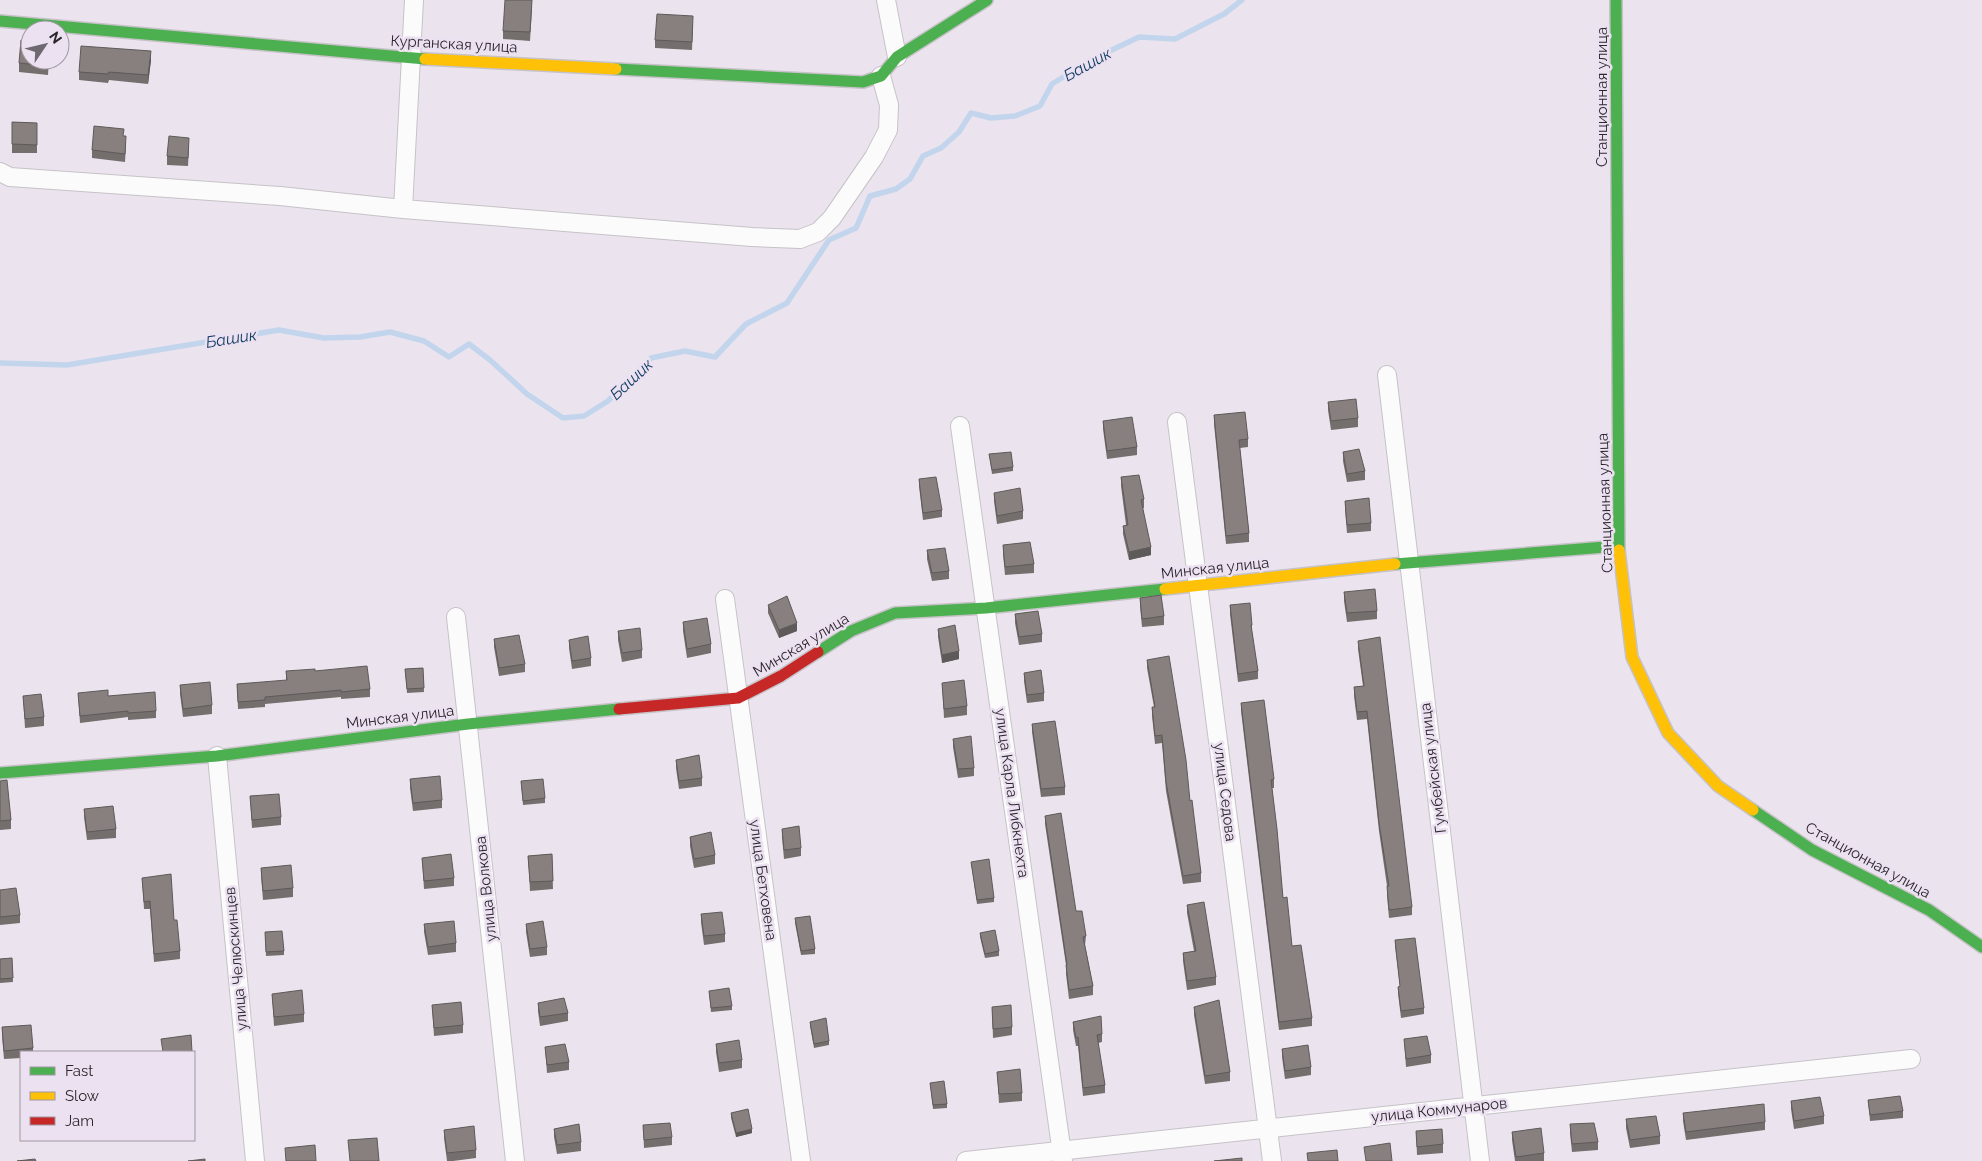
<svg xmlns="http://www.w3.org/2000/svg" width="1982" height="1161" font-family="Raleway,sans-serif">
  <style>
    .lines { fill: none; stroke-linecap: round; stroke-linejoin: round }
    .stream { stroke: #c2d5ed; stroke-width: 5.5 }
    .street-casing { stroke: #c6c2c7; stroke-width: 20 }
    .fast-casing { stroke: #c6c2c7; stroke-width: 14 }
    .slow-casing { stroke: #c6c2c7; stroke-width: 14 }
    .jam-casing { stroke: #c6c2c7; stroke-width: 14 }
    .street { stroke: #fcfbfc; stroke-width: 18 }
    .fast { stroke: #4caf50; stroke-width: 11 }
    .slow { stroke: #ffc107; stroke-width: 11 }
    .jam { stroke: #c62828; stroke-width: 11 }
    .wall { fill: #746e6d }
    .shaded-wall { fill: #5e5a59 }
    .building { fill: #87807f; stroke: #5e5a59 }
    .labels { text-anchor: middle; stroke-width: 5; stroke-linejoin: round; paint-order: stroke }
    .street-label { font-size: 15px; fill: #2b272c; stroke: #ece1f1 }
    .water-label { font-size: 16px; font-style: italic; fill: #103d63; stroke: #ece1f1 }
  </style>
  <rect width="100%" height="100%" fill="#ebe4ee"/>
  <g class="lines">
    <path class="stream" d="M0 363 67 365 279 330 324 338 360 337 390 332 424 341 449 357 469 344 490 360 527 394 563 418 584 416 608 401 651 358 685 351 715 357 746 324 787 303 829 240 856 228 870 196 896 189 910 179 923 156 941 148 959 132 971 113 991 118 1015 116 1040 106 1052 84 1091 60 1139 37 1175 39 1224 14 1242 0"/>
    <g class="street-casing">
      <path id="street" d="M886 0 897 57
        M0 172 10 177 280 196 403 209 752 237 800 239 818 232 832 218 874 157 888 130 889 105 881 76
        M403 209 414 0
        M1387 375 1480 1161
        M1177 422 1272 1161
        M960 426 1063 1161
        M725 599 801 1161
        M456 617 515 1161
        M217 756 255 1161
        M966 1161 1911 1059"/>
    </g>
    <g class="fast-casing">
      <path id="fast" d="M1616 0 1619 550
        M0 21 425 59
        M616 69 863 82 881 76 897 57 987 0
        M1395 564 1618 546
        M818 652 851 631 895 613 986 608 1165 589
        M0 773 217 756 468 724 619 709
        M1753 810 1812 850 1929 910 1982 947"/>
    </g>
    <g class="slow-casing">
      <path id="slow" d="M425 59 616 69
        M1619 550 1632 657 1668 733 1718 786 1753 810
        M1165 589 1395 564"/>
    </g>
    <g class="jam-casing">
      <path id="jam" d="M619 709 738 698 781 676 818 652"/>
    </g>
    <use href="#street" class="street"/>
    <use href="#fast" class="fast"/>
    <use href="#slow" class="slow"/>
    <use href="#jam" class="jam"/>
  </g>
  <path class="wall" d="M532 9 530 41 503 39V31Z
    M693 24 692 50 655 48V40Z
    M30 60H49L48 75 19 72V63Z
    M151 60 148 84 109 80 108 83 79 80V72Z
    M12 122 37 123V153H12Z
    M124 136 126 145 125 162 92 158V150Z
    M189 147 188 166 167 165V156Z
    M1328 402 1358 418V427L1331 430 1328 410Z
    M1214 415 1248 439V447L1240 448 1249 533V542L1226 544 1214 424Z
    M1103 421 1137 447V455L1107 459 1103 429Z
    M1343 452 1365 471V480L1347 482 1343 461Z
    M989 454 1013 467V471L992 474Z
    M1121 477 1144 499V508H1143L1151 555 1129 560 1123 534V526L1126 525 1121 486Z
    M919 479 942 510V517L923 520 919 486Z
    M994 493 1023 511V519L997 524 994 501Z
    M1345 501 1371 523V531L1347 533 1345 509Z
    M1003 545 1034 564V573L1005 575 1003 554Z
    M927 550 949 571V579L932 581 927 559Z
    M1344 592 1377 611V619L1347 622 1344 601Z
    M1140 598 1164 616V625L1142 627 1140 606Z
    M768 605 797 631 779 638 768 613Z
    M1230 605 1252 625V633L1258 671V679L1238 682 1230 614Z
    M1015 614 1042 634V642L1019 645 1015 623Z
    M683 622 711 644V653L687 658 683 631Z
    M938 629 959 659 942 663 938 637Z
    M618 631 642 650V658L622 662 618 640Z
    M494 639 525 664V672L499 676 494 647Z
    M569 640 591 658V666L572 669 569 648Z
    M1358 641 1412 907V915L1389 918 1387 895V886L1379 831 1367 719 1357 720 1354 696V687L1363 686 1358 649Z
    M1147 660 1190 801 1201 873V882L1183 884 1166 791 1162 743 1155 744 1152 716V707H1154L1147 668Z
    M423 668 424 692 407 693 405 669Z
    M286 671H315L370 689V697L341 699V697L265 704V707L238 709 237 684 286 681Z
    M1024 673 1044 693V701L1027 703 1024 681Z
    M942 683 967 706V715L944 718Z
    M180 685 212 705V714L183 717 180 694Z
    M78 693 108 696 156 711V718L128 720V717L80 723Z
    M23 696 44 717V726L25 728Z
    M1241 703 1274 779V788H1272L1283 898 1292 946 1312 1018V1026L1279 1030 1241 711Z
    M1032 724 1065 787V795L1041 797 1032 732Z
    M953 739 974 768V776L958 778 953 747Z
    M676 760 702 778V786L679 789 676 768Z
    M410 779 442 800V808L413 811 410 788Z
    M0 781 11 820V829L0 830Z
    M521 781 545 798V803L523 805Z
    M250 796 281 817V825L252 828Z
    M84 809 116 829V838L87 840 84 817Z
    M1045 816 1076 911 1086 936 1085 945 1093 986V995L1069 999 1066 974V965L1045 824Z
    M782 829 801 848V856L784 859 782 837Z
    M690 837 715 855V864L694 868 690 846Z
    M552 854 553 889 530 891 528 856Z
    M422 858 454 878V886L424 889Z
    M971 862 994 898V902L977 904Z
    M261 868 293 888V897L263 900 261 876Z
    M142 878 174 920 180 951V959L154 962 150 909H144Z
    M0 890 20 915V923L0 925Z
    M1187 905 1216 977V985L1187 990 1183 961V953L1194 951 1187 913Z
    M701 914 725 934V942L704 945 701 922Z
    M795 918 815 949V954L801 955 795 923Z
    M424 924 456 943V952L428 955 424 932Z
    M526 924 547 947V955L530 957 526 932Z
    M265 932 284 951V955L266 956Z
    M980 933 999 951V956L985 958 980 937Z
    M1395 940 1424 1008V1014L1401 1018 1398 993V987L1400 986 1395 946Z
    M12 958 13 982 0 983V959Z
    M709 991 732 1006V1010L711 1012Z
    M272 994 304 1014V1022L274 1026Z
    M538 1003 568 1013V1021L540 1026 538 1011Z
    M432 1005 463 1025V1033L434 1036Z
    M992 1007 1012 1027V1035L993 1038Z
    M1194 1007 1230 1072V1081L1205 1084 1194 1015Z
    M810 1022 829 1041V1045L814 1048 810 1026Z
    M1073 1022 1102 1034V1042L1098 1043 1105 1085V1093L1083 1096 1078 1046H1076L1073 1030Z
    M2 1027 33 1048V1052H21V1058L4 1059 2 1036Z
    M1404 1039 1431 1055V1063L1406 1067Z
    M716 1044 742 1060V1068L719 1072 716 1052Z
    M545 1047 569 1062V1070L547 1073Z
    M1282 1049 1311 1067V1075L1285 1079 1282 1057Z
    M997 1072 1022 1093V1101L999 1103Z
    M930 1083 947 1104V1108L933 1109Z
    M1868 1100 1903 1111V1118L1870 1121Z
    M1791 1101 1824 1116V1124L1794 1129 1791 1109Z
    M731 1113 752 1133 736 1137 731 1118Z
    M1683 1113 1765 1122V1130L1686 1140 1683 1121Z
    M1626 1119 1660 1136V1144L1630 1148 1626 1128Z
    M1570 1124 1598 1142V1150L1572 1152 1570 1133Z
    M643 1125 672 1137V1145L644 1148Z
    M554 1129 581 1142V1151L557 1154 554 1137Z
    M444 1130 476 1150V1158L453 1161H447L444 1138Z
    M1416 1131 1443 1144V1153L1417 1155Z
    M1512 1132 1544 1153V1161H1515L1512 1140Z"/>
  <path class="shaded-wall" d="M151 51V60L148 84V75Z
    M1151 547V555L1129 560V552Z
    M797 623V631L779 638V630Z
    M959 651V659L942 663V655Z
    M752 1129V1133L736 1137V1133Z"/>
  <path class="building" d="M505 0H532L530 32 503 31Z
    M657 14 693 16 692 42 655 40Z
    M21 40 30 41V60H49L48 66 19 63Z
    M81 46 151 51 148 75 109 72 108 74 79 72Z
    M12 122 37 123V145L12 144Z
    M94 126 124 129 123 136H126L125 154 92 150Z
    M169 136 189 138 188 158 167 156Z
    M1356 399 1358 418 1331 421 1328 402Z
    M1245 412 1248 439 1239 440 1249 533 1226 536 1214 415Z
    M1132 417 1137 447 1107 451 1103 421Z
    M1359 449 1365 471 1347 474 1343 452Z
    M1011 452 1013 467 992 470 989 454Z
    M1139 475 1144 499 1141 500 1151 547 1129 552 1123 526 1128 525 1121 477Z
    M936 477 942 510 923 513 919 479Z
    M1020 488 1023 511 997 516 994 493Z
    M1369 498 1371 523 1347 525 1345 501Z
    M1030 542 1034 564 1005 567 1003 545Z
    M945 548 949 571 932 573 927 550Z
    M1375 589 1377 611 1347 613 1344 592Z
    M1161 595 1164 616 1142 619 1140 598Z
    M787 596 797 623 779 630 768 605Z
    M1250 603 1252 625H1251L1258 671 1238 674 1230 605Z
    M1038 611 1042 634 1019 637 1015 614Z
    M707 618 711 644 687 649 683 622Z
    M955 625 959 651 942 655 938 629Z
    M640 628 642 650 622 653 618 631Z
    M519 635 525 664 499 668 494 639Z
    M588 636 591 658 572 661 569 640Z
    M1380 637 1412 907 1389 910 1387 886H1389L1379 823 1367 711 1357 712 1354 687 1364 686 1358 641Z
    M1169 656 1186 760 1190 801 1192 800 1201 873 1183 876 1166 782 1162 735 1155 736 1152 707H1155L1147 660Z
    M367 666 370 689 341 692V690L265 697V700L238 702 237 684 287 680 286 671 315 669V671Z
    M423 668 424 688 407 689 405 669Z
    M1041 670 1044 693 1027 695 1024 673Z
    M964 680 967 706 944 709 942 683Z
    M210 682 212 705 183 709 180 685Z
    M108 690V696L155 692 156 711 128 713V711L80 716 78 693Z
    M41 694 44 717 25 719 23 696Z
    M1264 700 1274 779 1271 780 1277 829 1283 898 1287 897 1292 946 1301 945 1312 1018 1279 1022 1241 703Z
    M1055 721 1065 787 1041 789 1032 724Z
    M971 736 974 768 958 769 953 739Z
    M699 755 702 778 679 781 676 760Z
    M440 776 442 800 413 803 410 779Z
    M543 779 545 798 523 801 521 781Z
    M7 780 11 820 0 821V781Z
    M279 794 281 817 252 820 250 796Z
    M113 806 116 829 87 832 84 809Z
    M1061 813 1076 911H1082L1086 936 1083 937 1093 986 1069 990 1066 965H1067L1045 816Z
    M799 826 801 848 784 850 782 829Z
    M711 832 715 855 694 859 690 837Z
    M451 854 454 878 424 881 422 858Z
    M552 854 553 881 530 882 528 856Z
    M989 859 994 898 977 900 971 862Z
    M291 865 293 888 263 891 261 868Z
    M171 874 174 920H177L180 951 154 954 150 901 144 902 142 878Z
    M16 888 20 915 0 917V890Z
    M1204 902 1216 977 1187 981 1183 953 1196 951 1187 905Z
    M722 912 725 934 704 936 701 914Z
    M810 916 815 949 801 951 795 918Z
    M454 921 456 943 428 947 424 924Z
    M543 921 547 947 530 949 526 924Z
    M995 930 999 951 985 954 980 933Z
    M282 931 284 951 266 952 265 932Z
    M1415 938 1424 1008 1401 1011 1398 987 1400 986 1395 940Z
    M12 958 13 978 0 979V959Z
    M729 988 732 1006 711 1008 709 991Z
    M302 990 304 1014 274 1017 272 994Z
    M564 998 568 1013 540 1017 538 1003Z
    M1219 1000 1230 1072 1205 1076 1194 1007Z
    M461 1002 463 1025 434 1028 432 1005Z
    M1011 1005 1012 1027 993 1029 992 1007Z
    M1101 1016 1102 1034 1097 1035 1105 1085 1083 1088 1078 1037 1076 1038 1073 1022Z
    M826 1018 829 1041 814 1044 810 1022Z
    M31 1025 33 1048 4 1051 2 1027Z
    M191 1035 192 1052H163L161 1039Z
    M1427 1036 1431 1055 1406 1059 1404 1039Z
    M739 1040 742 1060 719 1063 716 1044Z
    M565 1044 569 1062 547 1065 545 1047Z
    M1308 1045 1311 1067 1285 1071 1282 1049Z
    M1020 1069 1022 1093 999 1094 997 1072Z
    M944 1081 947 1104 933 1105 930 1083Z
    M1900 1096 1903 1111 1870 1115 1868 1100Z
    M1820 1097 1824 1116 1794 1121 1791 1101Z
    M1764 1104 1765 1122 1686 1132 1683 1113Z
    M748 1109 752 1129 736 1133 731 1113Z
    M1656 1116 1660 1136 1630 1140 1626 1119Z
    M670 1123 672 1137 644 1140 643 1125Z
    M1594 1123 1598 1142 1572 1144 1570 1124Z
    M579 1124 581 1142 557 1145 554 1129Z
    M474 1126 476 1150 447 1153 444 1130Z
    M1541 1128 1544 1153 1516 1157 1512 1132Z
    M1442 1129 1443 1144 1417 1147 1416 1131Z
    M377 1138 379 1161H350L348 1140Z
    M1390 1143 1392 1161H1366L1364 1147Z
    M315 1145 316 1161H286L285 1148Z
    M1337 1150 1338 1161H1308L1307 1153Z
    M1242 1158V1161H1214Z
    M35 1159 36 1161H17Z
    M205 1159V1161H188Z"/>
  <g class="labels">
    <g class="street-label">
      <text transform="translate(454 44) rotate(3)" y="5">Курганская улица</text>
      <text transform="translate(1602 97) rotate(-90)" y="5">Станционная улица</text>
      <text transform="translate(1605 503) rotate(-92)" y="5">Станционная улица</text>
      <text transform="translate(1215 568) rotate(-6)" y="5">Минская улица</text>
      <text transform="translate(801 645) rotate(-31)" y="5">Минская улица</text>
      <text transform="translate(400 717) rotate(-7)" y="5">Минская улица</text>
      <text transform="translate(1433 768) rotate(-97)" y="5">Гумбейская улица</text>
      <text transform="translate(1225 792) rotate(83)" y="5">улица Седова</text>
      <text transform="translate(1012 793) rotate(82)" y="5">улица Карла Либкнехта</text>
      <text transform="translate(1868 860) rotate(29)" y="5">Станционная улица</text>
      <text transform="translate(763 880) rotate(82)" y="5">улица Бетховена</text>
      <text transform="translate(486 889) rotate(-96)" y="5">улица Волкова</text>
      <text transform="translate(236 959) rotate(-95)" y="5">улица Челюскинцев</text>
      <text transform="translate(1439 1110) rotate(-6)" y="5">улица Коммунаров</text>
    </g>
    <g class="water-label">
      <text transform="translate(1087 64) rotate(-29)" y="6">Башик</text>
      <text transform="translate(231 338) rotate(-9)" y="6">Башик</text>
      <text transform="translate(631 379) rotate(-43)" y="6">Башик</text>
    </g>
  </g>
  <rect x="20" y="1051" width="175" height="90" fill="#ece1f1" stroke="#9f97a2"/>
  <rect x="30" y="1067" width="25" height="8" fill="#4caf50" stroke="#9f97a2"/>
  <text x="65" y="1076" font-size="15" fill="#2b272c">Fast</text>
  <rect x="30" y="1092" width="25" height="8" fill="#ffc107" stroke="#9f97a2"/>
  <text x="65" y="1101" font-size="15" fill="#2b272c">Slow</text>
  <rect x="30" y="1117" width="25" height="8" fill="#c62828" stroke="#9f97a2"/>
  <text x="65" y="1126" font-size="15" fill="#2b272c">Jam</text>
  <g transform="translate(45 45) rotate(55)"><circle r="24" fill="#ece1f1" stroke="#9f97a2"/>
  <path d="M0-4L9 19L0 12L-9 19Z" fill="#6e6970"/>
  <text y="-8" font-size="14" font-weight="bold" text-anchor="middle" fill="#2b272c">N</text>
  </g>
</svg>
